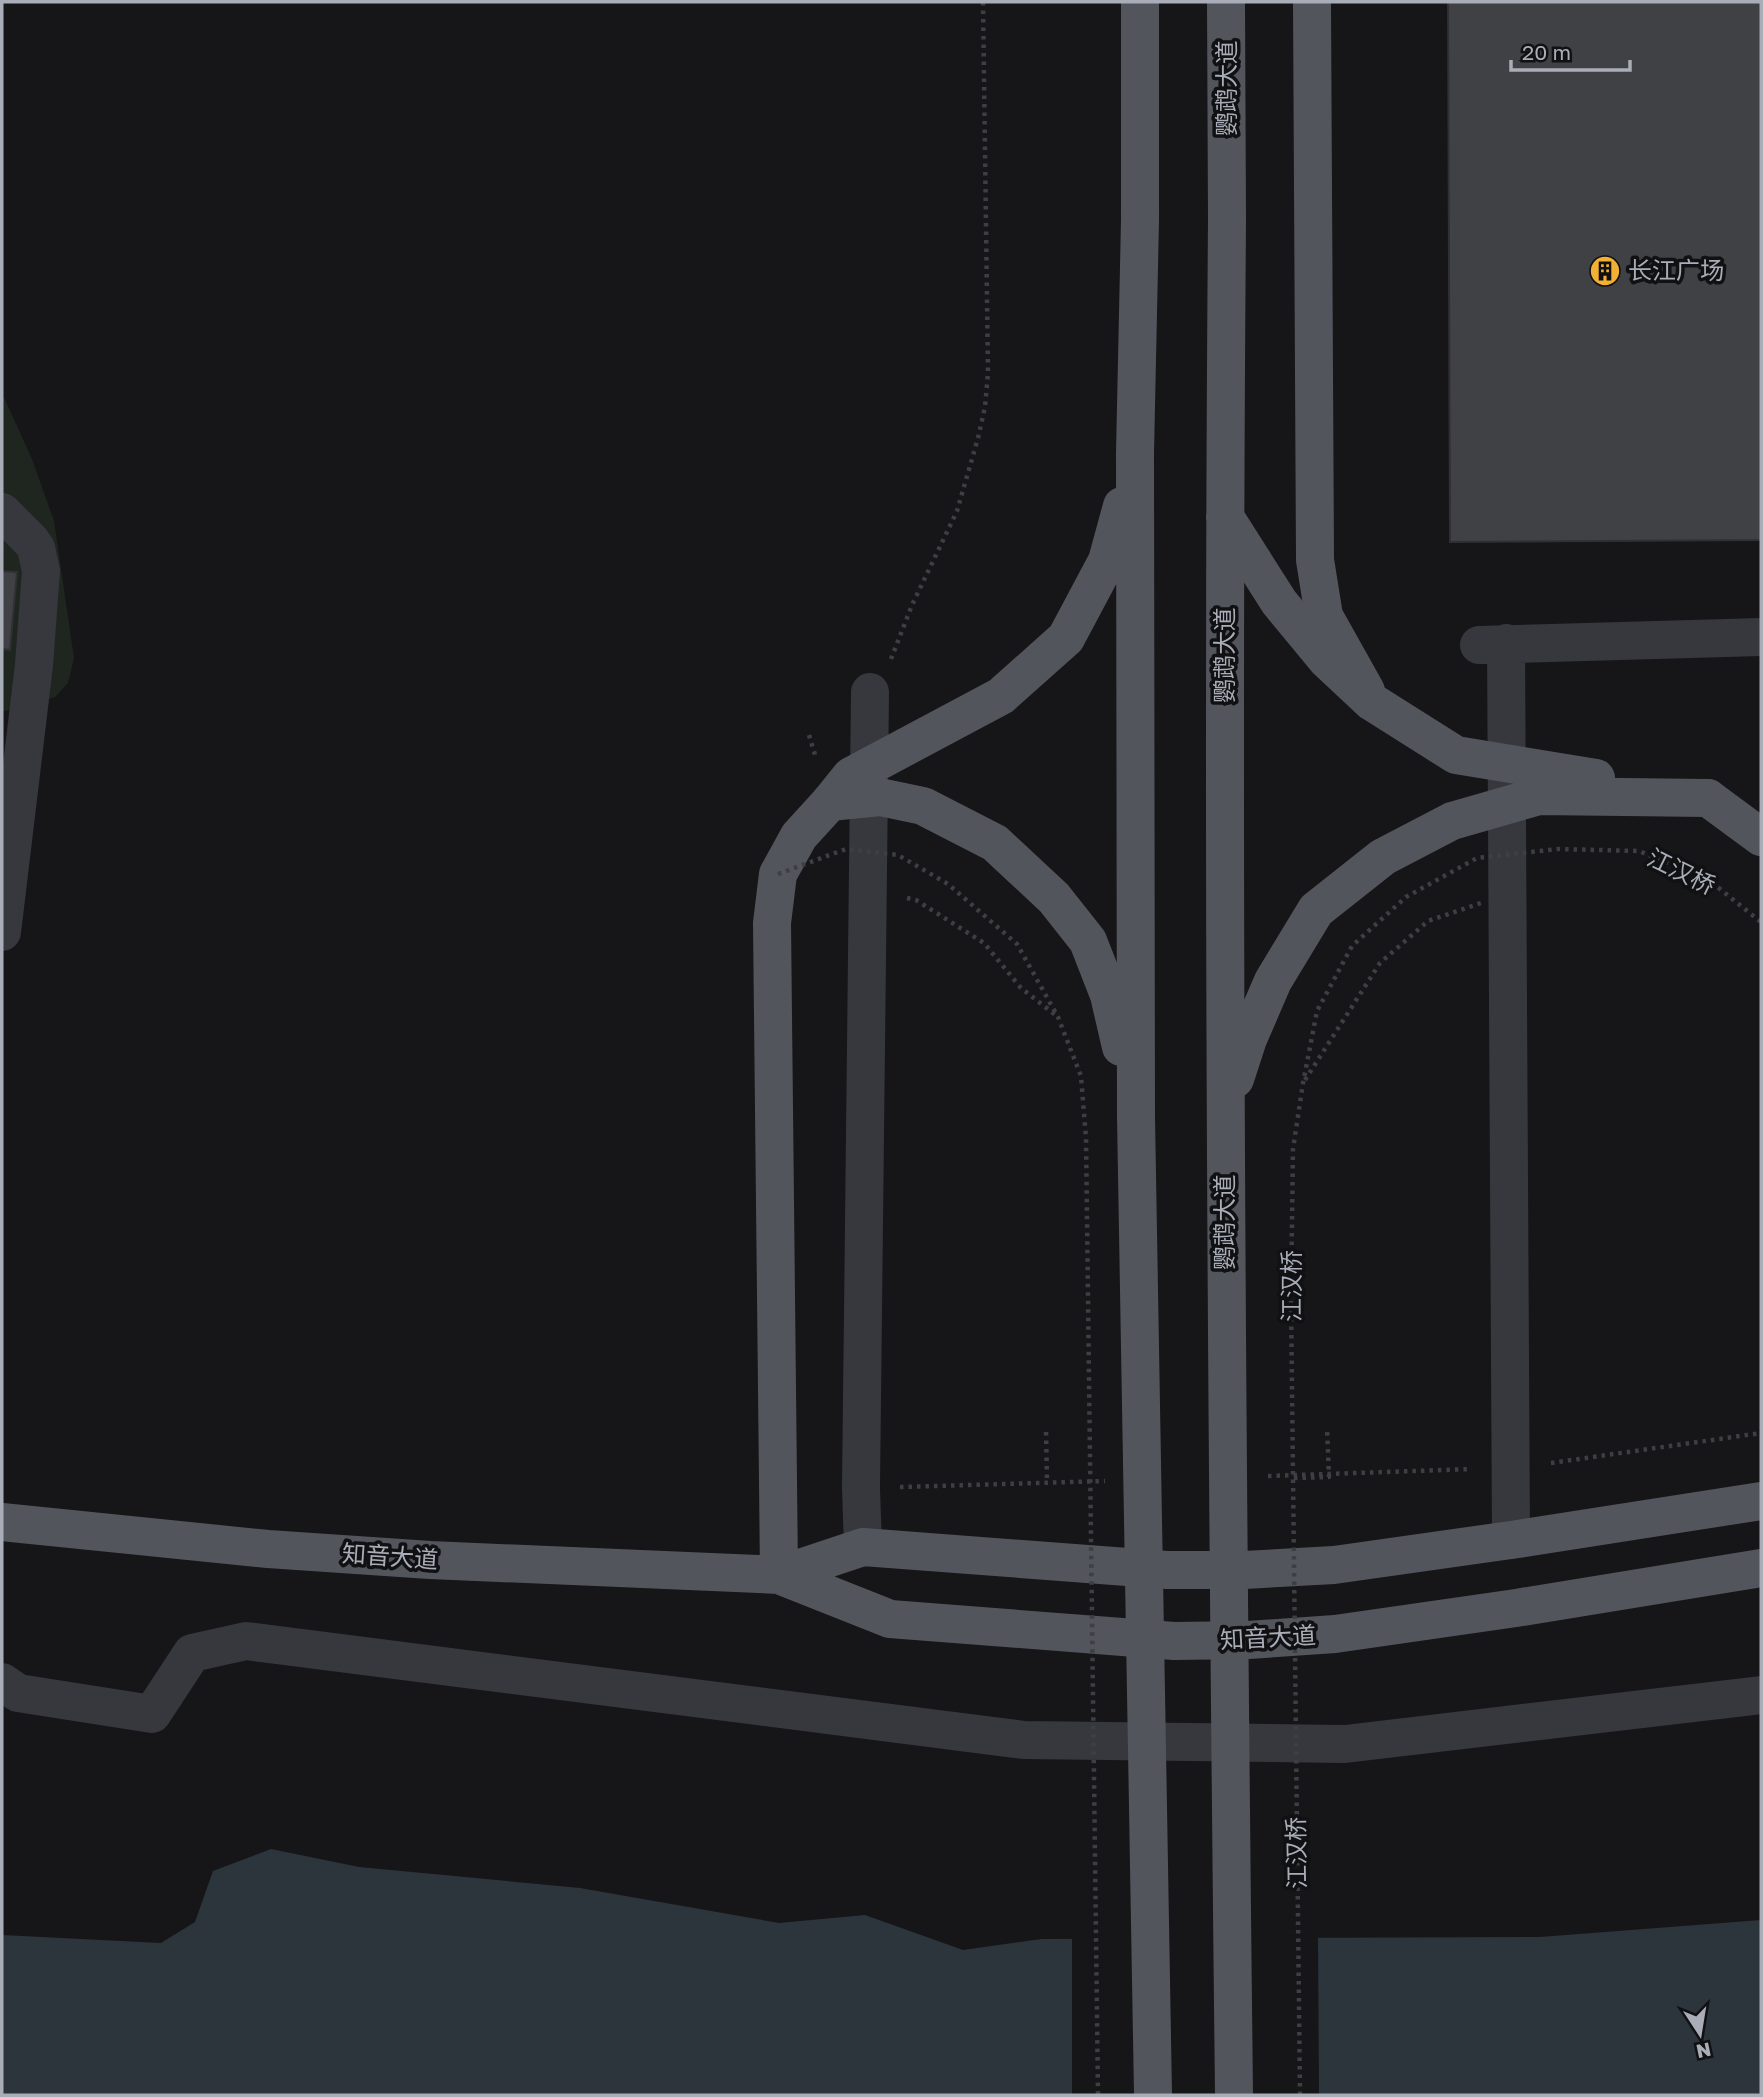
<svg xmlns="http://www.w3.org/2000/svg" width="1763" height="2097" font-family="'Golos Text','Noto Sans SC',sans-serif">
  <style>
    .green { fill: #1e261f }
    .water { fill: #2c353c }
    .pier { fill: #161618 }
    .building { fill: #404145; stroke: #303034; stroke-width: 2 }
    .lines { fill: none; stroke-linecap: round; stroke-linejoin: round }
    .path { stroke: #3d3f44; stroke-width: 4.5; stroke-dasharray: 3.5 5; stroke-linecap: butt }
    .minor { stroke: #37383d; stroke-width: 38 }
    .major { stroke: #53555c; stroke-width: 38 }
    .path-bridge { stroke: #3d3f44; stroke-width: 4.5; stroke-dasharray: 3.5 5; stroke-linecap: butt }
    .major-bridge { stroke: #53555c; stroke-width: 38 }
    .labels { text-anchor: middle; stroke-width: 7; stroke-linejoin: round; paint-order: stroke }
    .street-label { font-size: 24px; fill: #a8adb8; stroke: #111113 }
    .poi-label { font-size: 24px; fill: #a8adb8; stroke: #111113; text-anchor: start }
  </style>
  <rect width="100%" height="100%" fill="#161618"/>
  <path class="green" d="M2 393 32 459 54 521 74 658 68 683 55 697 18 710 2 711Z"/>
  <path class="water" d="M271 1849 359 1867 580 1888 779 1923 865 1915 963 1950 1042 1939 1540 1937 1761 1920V2095H2V1935L161 1943 195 1922 213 1871Z"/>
  <path class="pier" d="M1318 1935 1319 2095H1072V1936Z"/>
  <path class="building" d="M1448 2H1761V540L1450 542Z
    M2 571 17 572 10 650 2 649Z"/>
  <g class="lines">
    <path class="path" d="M891 659 912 605 957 511 978 438 985 407 988 373 983 2
      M809 735 816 758
      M907 898 916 900 984 943 1021 988 1058 1017
      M1046 1432 1047 1481H1049
      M1551 1463 1761 1433
      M1268 1476 1472 1469
      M900 1487 1105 1481"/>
    <path class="minor" d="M2 512 31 541 36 548 41 571 34 665 2 932
      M1506 643 1511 1540
      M1479 645 1761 637
      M863 1547 861 1488 870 692
      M2 1682 18 1693 152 1714 192 1653 246 1641 1024 1740 1345 1744 1761 1695"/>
    <path class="major" d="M1140 2V220
      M1226 2 1227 220
      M1312 2 1315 560 1324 616 1366 691
      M1708 798 1761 837
      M2 1522 268 1549 430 1560 779 1575 890 1619 1174 1641 1248 1640 1335 1634 1516 1608 1761 1568
      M779 1575 863 1547 1167 1570H1244L1334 1565 1511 1540 1761 1501
      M779 1575 772 923 778 874 799 836 830 802"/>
    <path class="path-bridge" d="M778 874 846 849 898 855 948 884 1017 944 1058 1017 1081 1076 1086 1138 1098 2095
      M1305 1080 1380 963 1428 921 1481 903
      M1294 1478 1329 1477 1327 1428
      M1300 2095 1291 1297 1293 1149 1303 1083 1317 1011 1352 946 1406 897 1477 858 1558 849 1639 851 1710 881 1761 922"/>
    <path class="major-bridge" d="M1140 220 1135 453 1136 1117 1153 2095
      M1227 220C1222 845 1227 1470 1234 2095
      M1225 517 1279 602 1326 659 1372 702 1456 755 1596 778
      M830 802 880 797 923 806 995 843 1054 898 1088 941 1109 995 1121 1047
      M830 802 851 776 1001 696 1066 638 1107 561 1122 506
      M1235 1079 1248 1039 1273 981 1316 910 1383 857 1452 821 1539 796 1708 798"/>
  </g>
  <defs>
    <g id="building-disc" transform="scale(1.575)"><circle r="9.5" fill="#f2b134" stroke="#111113"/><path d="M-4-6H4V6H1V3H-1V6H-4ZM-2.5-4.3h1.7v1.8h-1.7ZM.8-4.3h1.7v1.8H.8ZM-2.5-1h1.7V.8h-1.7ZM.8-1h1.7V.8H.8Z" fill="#111"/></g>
  </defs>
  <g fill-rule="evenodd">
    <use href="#building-disc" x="1605" y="271"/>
  </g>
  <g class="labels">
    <g class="street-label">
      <text transform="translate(1227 88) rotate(-90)" y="8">鹦鹉大道</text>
      <text transform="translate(1225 655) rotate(-90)" y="8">鹦鹉大道</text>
      <text transform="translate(1681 872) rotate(26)" y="8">江汉桥</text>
      <text transform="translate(1225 1222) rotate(-90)" y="8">鹦鹉大道</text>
      <text transform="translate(1292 1286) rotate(-90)" y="8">江汉桥</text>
      <text transform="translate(390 1557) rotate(4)" y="8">知音大道</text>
      <text transform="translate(1268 1638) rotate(-3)" y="8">知音大道</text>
      <text transform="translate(1297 1853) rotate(-91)" y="8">江汉桥</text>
    </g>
    <g class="poi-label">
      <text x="1628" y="279">长江广场</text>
    </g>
  </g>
  <rect width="1763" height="2097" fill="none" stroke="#a8adb8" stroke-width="7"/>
  <g transform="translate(1700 2034) rotate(168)" stroke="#111113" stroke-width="5" paint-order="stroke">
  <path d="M0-5L12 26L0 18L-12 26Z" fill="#a8adb8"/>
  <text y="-10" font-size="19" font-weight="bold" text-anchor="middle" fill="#a8adb8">N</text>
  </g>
  <path d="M1511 60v10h119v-10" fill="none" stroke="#a8adb8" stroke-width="3.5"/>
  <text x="1522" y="60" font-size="21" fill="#a8adb8" stroke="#111113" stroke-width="5" paint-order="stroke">20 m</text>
</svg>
